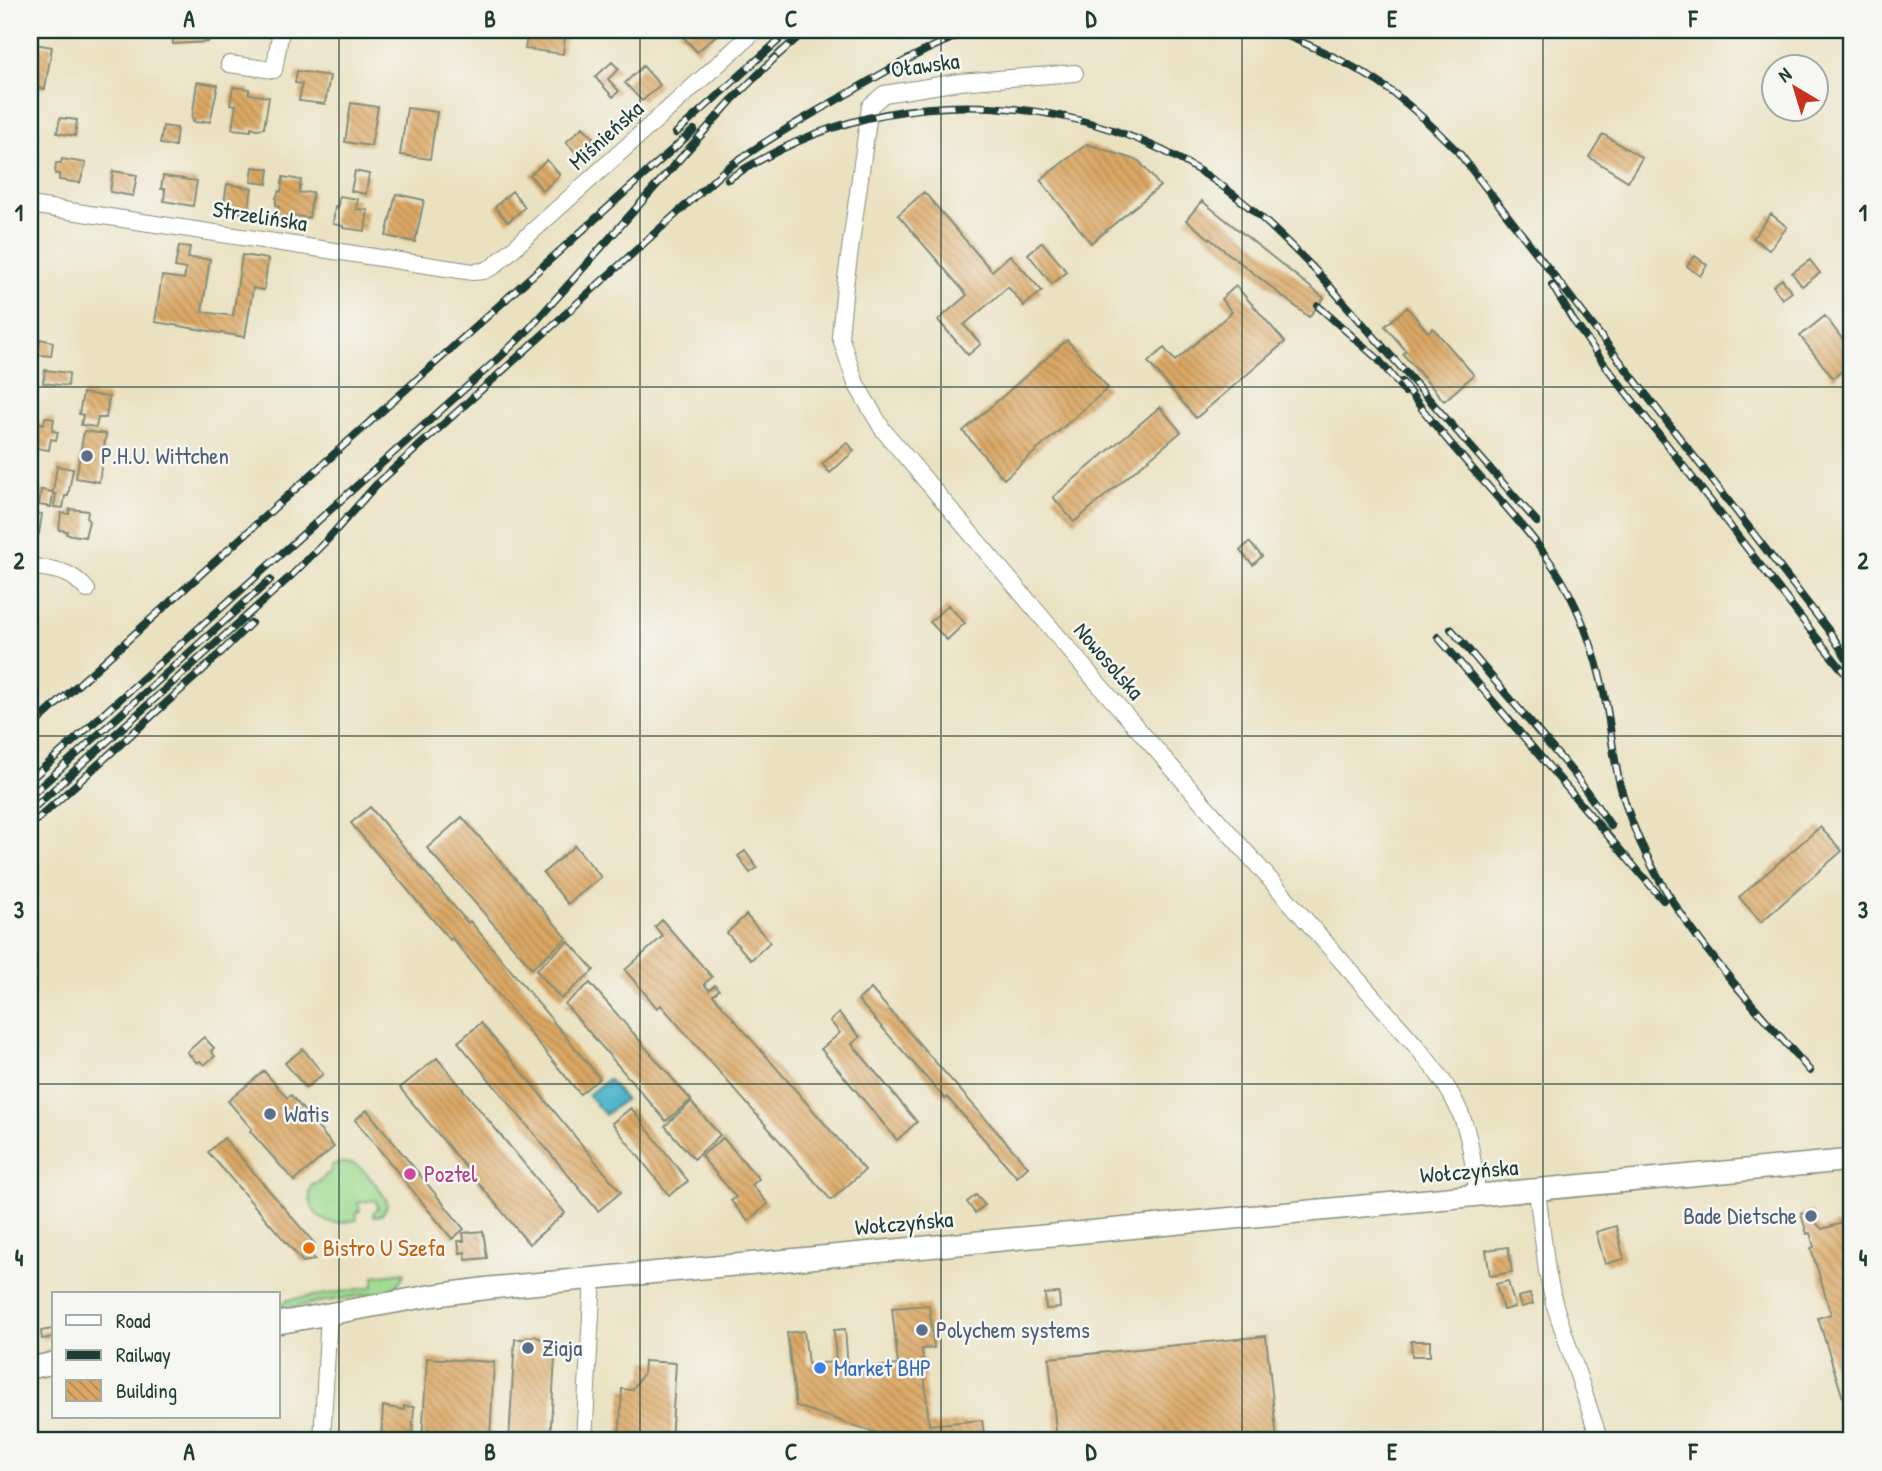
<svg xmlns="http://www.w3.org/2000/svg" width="1882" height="1471" font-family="'Patrick Hand',sans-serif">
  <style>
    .green { fill: #9bd98d; stroke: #5d8b60; stroke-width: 2 }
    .water { fill: url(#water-ripples); stroke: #35787e; stroke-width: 2 }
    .building { fill: url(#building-back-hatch) }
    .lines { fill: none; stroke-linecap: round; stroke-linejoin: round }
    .street-casing { stroke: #848f7a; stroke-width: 18 }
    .secondary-casing { stroke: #848f7a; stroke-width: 24 }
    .street { stroke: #fff; stroke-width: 16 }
    .secondary { stroke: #fff; stroke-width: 21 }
    .rail-casing { stroke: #1f3d34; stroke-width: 8 }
    .rail { stroke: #f6f6f2; stroke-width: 5; stroke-dasharray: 16; stroke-linecap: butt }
    .grid { fill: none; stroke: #1f3d34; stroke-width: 2; stroke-opacity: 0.55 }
    .service-dot { fill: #5c6f8a; stroke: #f6f6f2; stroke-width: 2.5 }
    .hotel-dot { fill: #d1479c; stroke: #f6f6f2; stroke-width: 2.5 }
    .food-dot { fill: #e8710a; stroke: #f6f6f2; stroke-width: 2.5 }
    .shop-dot { fill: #3f7fe0; stroke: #f6f6f2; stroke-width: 2.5 }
    .labels { text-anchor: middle; stroke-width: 5; stroke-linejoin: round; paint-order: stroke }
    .street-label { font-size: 23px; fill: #1f3d34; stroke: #f6f6f2 }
    .service-label { font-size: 23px; fill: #4e5e75; stroke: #f6f6f2; text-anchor: start }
    .hotel-label { font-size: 23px; fill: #b23c85; stroke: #f6f6f2; text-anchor: start }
    .food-label { font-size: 23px; fill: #c56008; stroke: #f6f6f2; text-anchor: start }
    .shop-label { font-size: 23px; fill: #366cbe; stroke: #f6f6f2; text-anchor: start }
    .neatline { fill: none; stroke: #1f3d34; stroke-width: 2.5 }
    .grid-label { font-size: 23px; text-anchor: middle; font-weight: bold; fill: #1f3d34 }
  </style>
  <defs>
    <pattern id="water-ripples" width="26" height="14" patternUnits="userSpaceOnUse" patternTransform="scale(1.75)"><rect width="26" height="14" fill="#4bb4c9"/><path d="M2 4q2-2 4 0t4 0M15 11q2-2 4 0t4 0" fill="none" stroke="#3e94a4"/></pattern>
    <pattern id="building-back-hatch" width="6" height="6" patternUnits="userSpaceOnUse" patternTransform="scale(1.75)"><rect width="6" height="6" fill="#dba763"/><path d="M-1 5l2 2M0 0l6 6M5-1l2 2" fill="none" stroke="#b18952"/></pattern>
  </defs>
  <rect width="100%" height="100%" fill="#f6f6f2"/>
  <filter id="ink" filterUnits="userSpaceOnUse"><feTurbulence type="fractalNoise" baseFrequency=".0143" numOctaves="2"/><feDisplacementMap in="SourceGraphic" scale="14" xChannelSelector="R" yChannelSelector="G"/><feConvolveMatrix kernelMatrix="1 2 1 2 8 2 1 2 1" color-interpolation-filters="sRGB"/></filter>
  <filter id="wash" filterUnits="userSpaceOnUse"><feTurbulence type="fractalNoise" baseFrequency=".00686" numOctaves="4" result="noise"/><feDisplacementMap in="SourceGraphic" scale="28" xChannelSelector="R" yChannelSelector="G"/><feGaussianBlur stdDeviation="1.57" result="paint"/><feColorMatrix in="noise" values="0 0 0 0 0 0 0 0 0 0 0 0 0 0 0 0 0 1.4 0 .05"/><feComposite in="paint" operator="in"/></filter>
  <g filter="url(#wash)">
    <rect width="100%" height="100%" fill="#eae1c0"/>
    <path class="green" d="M340 1163C346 1163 352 1162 358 1166 367 1172 384 1193 388 1204L382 1215 374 1217 373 1213 378 1208 376 1201 372 1200 358 1203 360 1211 356 1212 357 1220C348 1221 337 1225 328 1222 312 1216 306 1198 312 1184L315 1185 330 1172 332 1165Z
      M405 1272C402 1280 397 1288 388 1291L284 1308 281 1305 284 1302 288 1300 372 1287V1285L374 1284V1276Z"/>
    <path class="water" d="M608 1079 625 1099 605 1115 588 1095Z"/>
    <g id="blocks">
      <path class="building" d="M172 30H207L208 42 173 44Z
        M528 30H566L563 54 525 49Z
        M677 30H722L697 52Z
        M30 43 52 47 45 89 30 87Z
        M612 62 619 69 608 79 619 91 613 97 595 77Z
        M643 66 660 85 642 101 625 83Z
        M297 71 330 76 325 104 299 101 302 84 295 83Z
        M197 82 218 85 210 122 203 121V123L193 122 194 119H192Z
        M233 87 249 89V94L269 97 264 128 257 129 251 127V131L232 129 236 105 230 104Z
        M351 103 378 107 371 146 345 142Z
        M407 108 437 112 430 159 400 155Z
        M60 118 77 120 75 136 57 133Z
        M163 126 177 128 175 146 160 144Z
        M583 127 597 142 580 157 566 142Z
        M1603 134 1642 158 1628 181 1589 157Z
        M1087 144 1139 161 1160 186 1091 243 1040 180Z
        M62 159 86 163 80 183 59 180V174H55L56 163H61Z
        M547 160 560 175 543 191 530 175Z
        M253 167 269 169 267 184 251 182Z
        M113 171 137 175 133 196 110 192Z
        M355 171 369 174 366 194 351 191Z
        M163 176 197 181 193 206 164 201 165 189H161Z
        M283 177 301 180 299 193 313 192 309 218 290 215 289 220 277 218 279 206 276 205V198L279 191 281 192Z
        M227 184 252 188 248 214 223 210Z
        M512 191 525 207 508 222 495 207Z
        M924 192 992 271 1010 255 1042 291 1024 306 1008 287 964 325 981 344 968 355 938 320 967 295 898 215Z
        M396 194 424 200 415 242 386 236Z
        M339 196 358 199 356 209 368 210 365 231 343 228V226L333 224 335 206 338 207Z
        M1202 201 1324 298 1309 317 1186 220Z
        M1771 214 1787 227 1769 250 1753 238Z
        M1042 242 1067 272 1052 284 1028 254Z
        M179 246 190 247 188 258 210 259 202 312 233 316 242 255 268 259 264 290 253 288 245 337 155 322 162 276 184 279 186 269 175 267Z
        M1695 256 1707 265 1700 276 1687 266Z
        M1810 260 1820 273 1802 286 1792 273Z
        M1782 279 1792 292 1782 299 1773 286Z
        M1236 286 1285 342 1196 418 1148 362 1164 348 1175 361 1232 312 1221 299Z
        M1407 307 1428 332 1433 328 1474 375 1444 401 1403 354 1406 351 1385 326Z
        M1825 316 1852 352V363L1833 378 1800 336Z
        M40 339 53 342 51 356 30 354V344L39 345Z
        M1067 340 1108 388 1004 479 963 431Z
        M45 370 69 373 68 386 43 383Z
        M83 393 109 397 106 418H98L96 427 81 425 83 415 79 414Z
        M1160 407 1181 432 1074 522 1053 497Z
        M45 417 54 419 52 431 58 432 56 440 51 439 49 450 30 447V421L44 424Z
        M84 431 106 434 99 482 76 478Z
        M847 442 854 451 830 473 822 464Z
        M57 466 73 469 68 496H65L63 508 54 507 56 494H53L51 507 39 505 41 490 53 492Z
        M70 509 88 511 87 519 89 521 85 537 66 534 67 531 59 530 61 513 69 514Z
        M35 513 42 514 39 534 33 533 31 542H30V515L35 516Z
        M1249 542 1262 556 1253 565 1240 551Z
        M948 605 965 623 947 640 930 622Z
        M370 807 468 923 470 921 600 1078 580 1094 452 938 450 940 351 823Z
        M462 817 567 938 532 968 427 848Z
        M1820 827 1842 851 1761 922 1739 897Z
        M575 846 601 877 568 904 543 873Z
        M745 851 757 868 750 873 738 856Z
        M746 915 770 942 751 960 727 933Z
        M662 920 712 977 704 984 709 990 715 985 719 990 713 995 865 1170 831 1200 661 1005 657 1008 625 970 663 936 655 927Z
        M568 941 594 970 561 999 536 970Z
        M590 983 691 1100 666 1121 565 1004Z
        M871 989 1028 1167 1017 1177 947 1097 945 1099 858 1000Z
        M839 1013 860 1037 852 1044 917 1122 897 1140 821 1049 840 1033 830 1021Z
        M481 1023 621 1192 598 1211 458 1042Z
        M204 1037 214 1048 211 1051 215 1056 204 1065 200 1061 197 1063 187 1052Z
        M303 1049 323 1074 306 1088 285 1063Z
        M437 1058 565 1213 529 1244 400 1088Z
        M264 1071 287 1098 291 1095 334 1147 294 1181 250 1131 252 1129 228 1101Z
        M691 1102 720 1135 694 1159 665 1126Z
        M631 1108 688 1181 669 1195 612 1123Z
        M367 1110 464 1229 452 1239 355 1120Z
        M224 1138 315 1244 310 1252 315 1260 303 1262 208 1152Z
        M723 1138 759 1179 752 1185 768 1204 748 1221 731 1201 736 1197 701 1156Z
        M976 1195 985 1205 975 1213 967 1202Z
        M1813 1211 1817 1224 1822 1229 1842 1223 1841 1219 1845 1218 1849 1220 1852 1228V1230L1846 1232 1852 1251V1427L1818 1318 1831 1314 1811 1248 1814 1247 1810 1233 1807 1234 1801 1214Z
        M1616 1226 1624 1259 1605 1264 1596 1232Z
        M483 1231 487 1258 466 1260 465 1252 460 1253 458 1241H464L463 1233Z
        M1508 1247 1512 1272 1490 1276 1486 1250Z
        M1508 1281 1515 1307 1503 1310 1496 1284Z
        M1059 1293 1060 1308 1046 1309 1045 1294Z
        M1530 1294 1533 1304 1521 1307 1518 1297Z
        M929 1305 934 1348 922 1349 929 1425 982 1420 985 1441H900L796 1406 787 1333 804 1331 808 1364 836 1362 834 1330 845 1329 848 1369 898 1365 892 1308Z
        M53 1329 54 1337 42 1339 41 1331Z
        M535 1336 545 1341 556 1342 550 1441H509L515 1339H524Z
        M1266 1336 1277 1441H1057L1049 1358Z
        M1411 1341H1430V1356H1412Z
        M427 1358 494 1362 490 1441H422Z
        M644 1361 676 1363 671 1441H619L622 1389 632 1390 643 1374Z
        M383 1406 404 1410V1406L414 1407 412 1441H381Z"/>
    </g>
  </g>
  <g filter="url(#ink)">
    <use href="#blocks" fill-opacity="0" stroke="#848f7a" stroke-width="2"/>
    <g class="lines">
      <g class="street-casing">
        <path id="street" d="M229 64 274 70 281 30
          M1075 73 959 82 884 94 870 106 845 286 840 336 856 384 883 430 1095 680 1417 1047C1432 1066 1447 1084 1457 1106 1471 1133 1473 1167 1478 1196
          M30 205 473 272 484 271 494 266 756 30
          M30 566C54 570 70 569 87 590
          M1537 1191 1547 1271 1554 1303 1600 1441
          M322 1441 329 1314
          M584 1441 593 1278"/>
      </g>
      <g class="secondary-casing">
        <path id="secondary" d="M278 1323 429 1296 490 1288 1852 1160
          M30 1368 54 1363"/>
      </g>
      <use href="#street" class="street"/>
      <use href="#secondary" class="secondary"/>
      <g class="rail-casing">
        <path id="rail" d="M1272 30C1309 44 1345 61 1378 82 1408 102 1434 128 1459 153L1829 631 1852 666
          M777 56 806 30
          M676 133 778 41
          M728 179C755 162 783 147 813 135 939 86 1092 101 1206 175 1248 202 1283 237 1318 273L1537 522
          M1552 285 1573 320 1605 365 1812 632 1852 682
          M1318 306 1378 359 1405 392
          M1402 382C1430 421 1461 456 1493 492 1521 524 1550 556 1569 593 1588 630 1600 669 1607 709 1612 736 1614 765 1622 792 1652 901 1738 987 1810 1071
          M1451 629 1575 775 1611 826
          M1438 637 1663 900
          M30 728 694 130
          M30 780 501 356 530 328 732 100 782 51
          M30 796 270 580
          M30 811 292 575 327 540 376 485 726 169C767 139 810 115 854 90 893 67 931 45 973 30
          M30 826 206 667 251 623"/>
      </g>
      <use href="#rail" class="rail"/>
    </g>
  </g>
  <path class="grid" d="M339 30V1441M640 30V1441M941 30V1441M1242 30V1441M1543 30V1441M30 387H1852M30 736H1852M30 1084H1852"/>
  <g class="service-dot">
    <circle cx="87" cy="456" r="7"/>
    <circle cx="270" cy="1114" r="7"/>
    <circle cx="1811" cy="1216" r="7"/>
    <circle cx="922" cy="1330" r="7"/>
    <circle cx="528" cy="1348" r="7"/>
  </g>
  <circle class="hotel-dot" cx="410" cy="1174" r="7"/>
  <circle class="food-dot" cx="309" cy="1248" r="7"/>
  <circle class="shop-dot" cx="820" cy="1368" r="7"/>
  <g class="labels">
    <g class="street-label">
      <text transform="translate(925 65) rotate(-8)" y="8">Oławska</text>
      <text transform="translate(606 135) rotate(-42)" y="8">Miśnieńska</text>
      <text transform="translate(260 216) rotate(9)" y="8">Strzelińska</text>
      <text transform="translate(1109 661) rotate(49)" y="8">Nowosolska</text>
      <text transform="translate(1469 1171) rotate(-5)" y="8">Wołczyńska</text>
      <text transform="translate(904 1223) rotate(-5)" y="8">Wołczyńska</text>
    </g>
    <g class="service-label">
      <text x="101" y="464">P.H.U. Wittchen</text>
      <text x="284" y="1122">Watis</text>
      <text x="1797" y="1224" text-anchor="end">Bade Dietsche</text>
      <text x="936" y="1338">Polychem systems</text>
      <text x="542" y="1356">Ziaja</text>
    </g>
    <g class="hotel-label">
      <text x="424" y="1182">Poztel</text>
    </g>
    <g class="food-label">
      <text x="323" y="1256">Bistro U Szefa</text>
    </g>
    <g class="shop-label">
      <text x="834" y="1376">Market BHP</text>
    </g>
  </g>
  <rect width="1882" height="1471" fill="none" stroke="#f6f6f2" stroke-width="77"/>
  <rect x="52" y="1292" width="228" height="126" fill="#f6f6f2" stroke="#a0aca6" stroke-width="2"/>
  <rect x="66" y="1315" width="35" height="10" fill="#ffffff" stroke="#a0aca6" stroke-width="2"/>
  <text x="116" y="1328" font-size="21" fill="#1f3d34">Road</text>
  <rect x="66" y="1350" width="35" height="10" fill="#1f3d34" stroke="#a0aca6" stroke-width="2"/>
  <text x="116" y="1362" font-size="21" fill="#1f3d34">Railway</text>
  <rect x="66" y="1380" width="35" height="21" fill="url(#building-back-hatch)" stroke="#a0aca6" stroke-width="2"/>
  <text x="116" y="1398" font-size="21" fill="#1f3d34">Building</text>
  <g transform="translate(1795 88) rotate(322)"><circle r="33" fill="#f6f6f2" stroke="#a0aca6" stroke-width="2"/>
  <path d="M0-5L12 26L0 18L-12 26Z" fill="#c8321e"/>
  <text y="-10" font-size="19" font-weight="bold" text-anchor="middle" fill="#1f3d34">N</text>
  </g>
  <rect x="38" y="38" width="1805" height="1394" class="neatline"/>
  <g class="grid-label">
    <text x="189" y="27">A</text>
    <text x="490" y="27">B</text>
    <text x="791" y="27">C</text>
    <text x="1091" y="27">D</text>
    <text x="1392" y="27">E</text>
    <text x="1693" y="27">F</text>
    <text x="19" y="221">1</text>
    <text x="1863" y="221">1</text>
    <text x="19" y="569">2</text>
    <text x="1863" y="569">2</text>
    <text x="19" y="918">3</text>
    <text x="1863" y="918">3</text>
    <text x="19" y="1266">4</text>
    <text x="1863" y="1266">4</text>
    <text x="189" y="1460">A</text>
    <text x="490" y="1460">B</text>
    <text x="791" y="1460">C</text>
    <text x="1091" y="1460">D</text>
    <text x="1392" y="1460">E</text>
    <text x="1693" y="1460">F</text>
  </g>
</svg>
